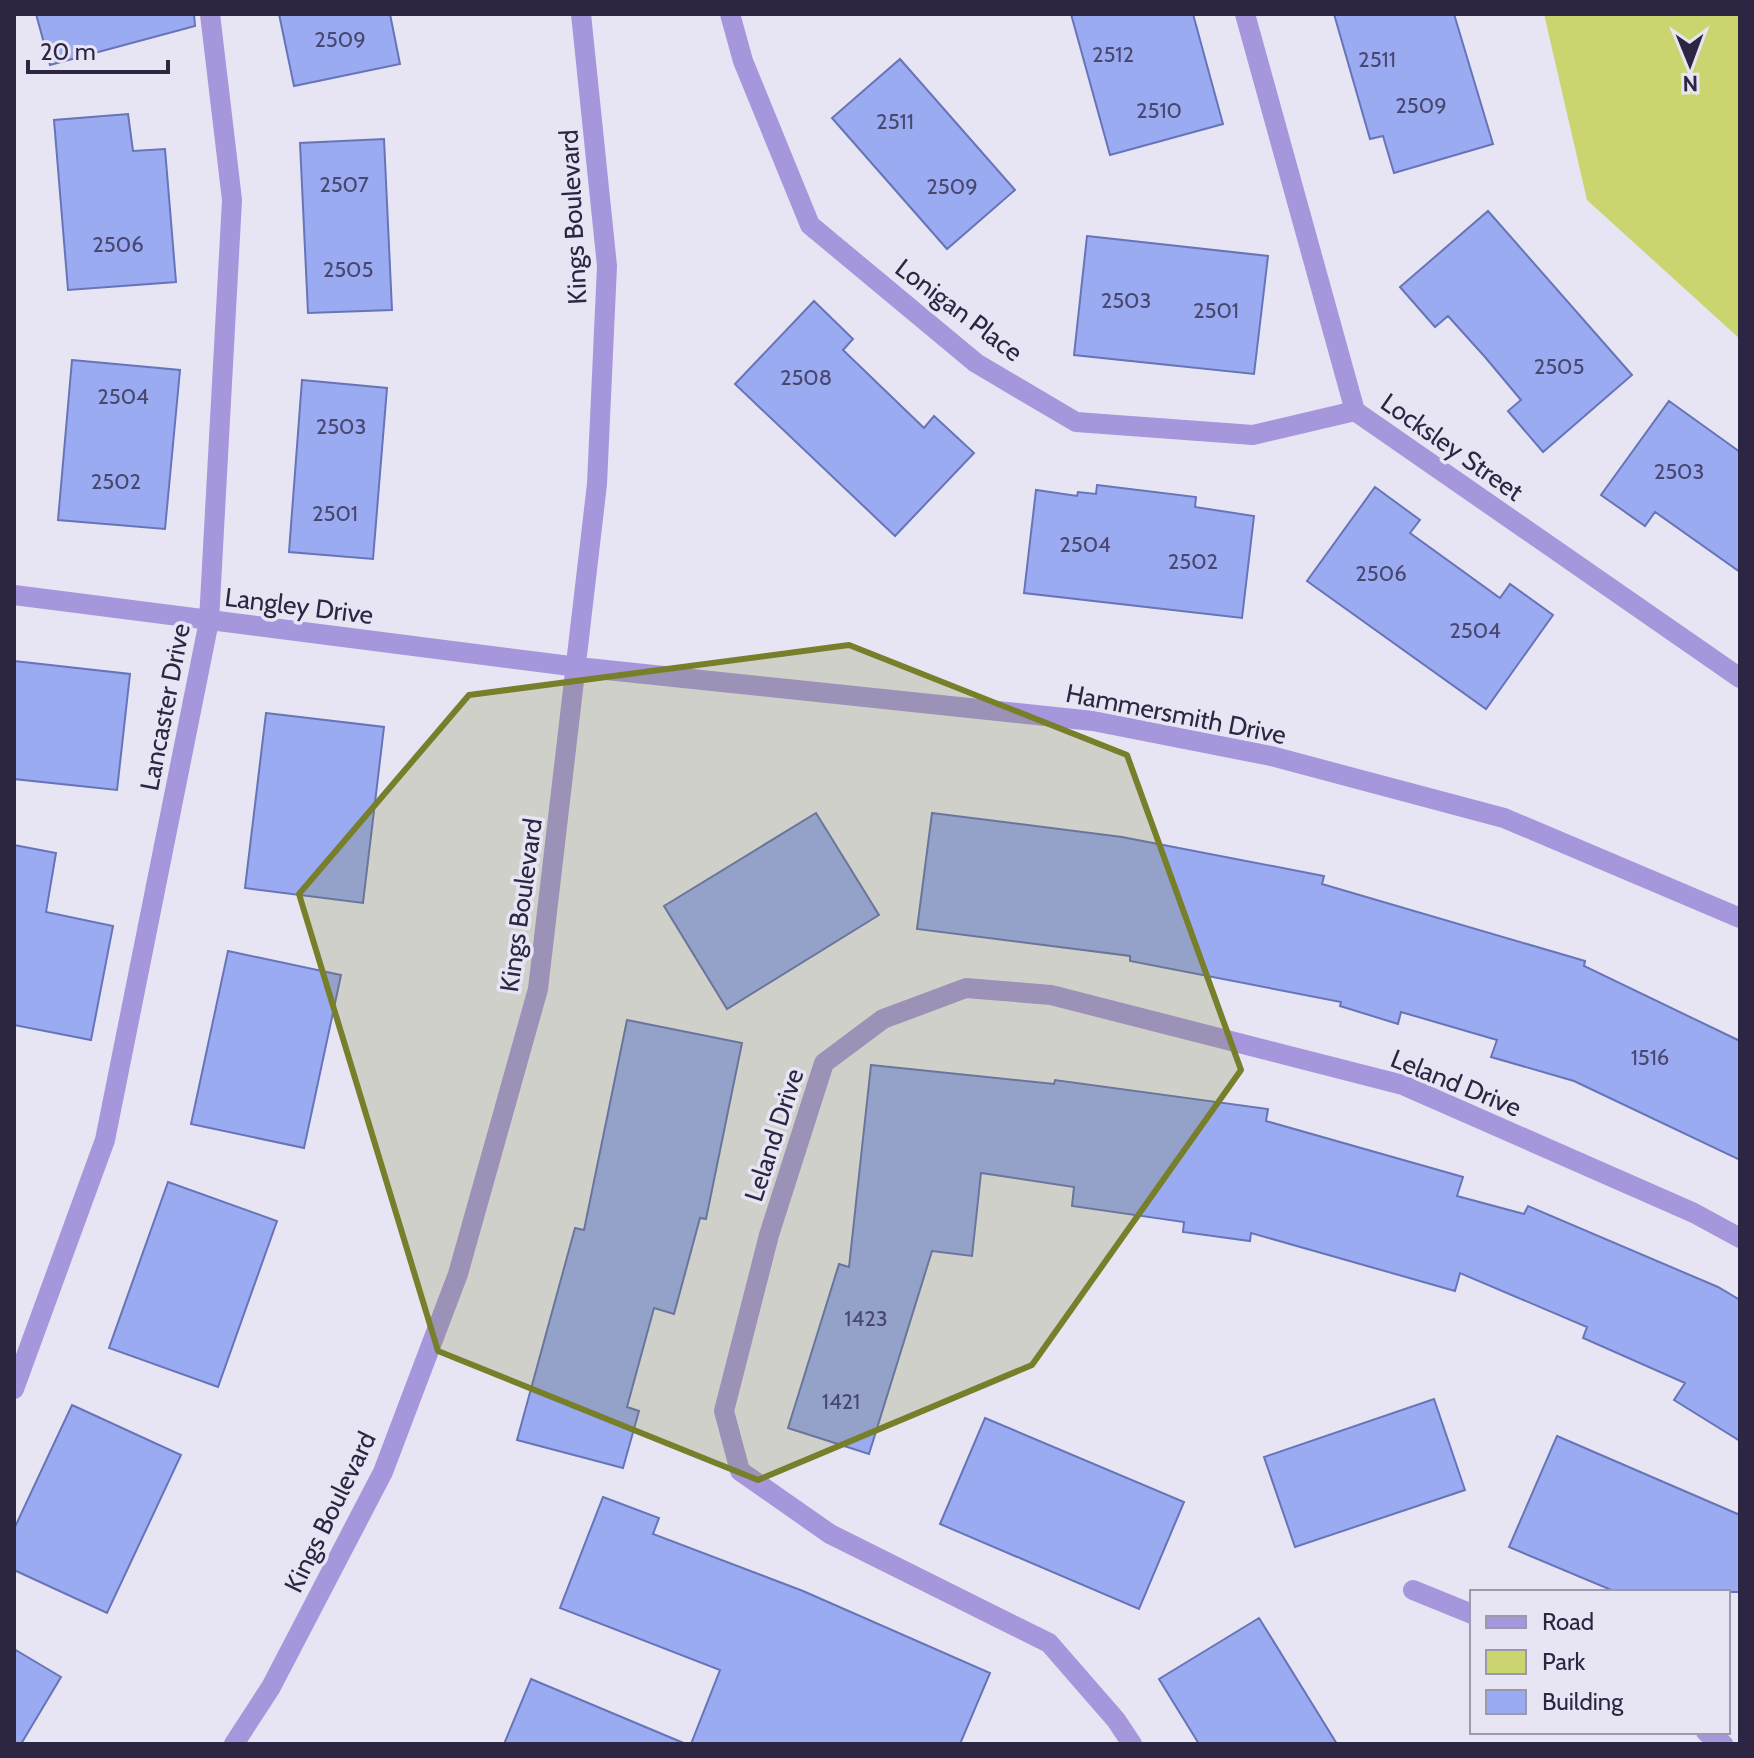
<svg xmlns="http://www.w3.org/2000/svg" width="1754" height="1758" font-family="Cabin,sans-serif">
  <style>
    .green { fill: #cad570 }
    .building { fill: #9babf2; stroke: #6774b8; stroke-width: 2 }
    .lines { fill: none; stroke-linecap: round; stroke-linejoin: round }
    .minor { stroke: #a696db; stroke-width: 20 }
    .marked { fill: #777f2a; fill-opacity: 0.2; stroke: #777f2a; stroke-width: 6; stroke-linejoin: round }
    .labels { text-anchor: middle; stroke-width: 7; stroke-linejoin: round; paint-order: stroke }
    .number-label { font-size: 22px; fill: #48476f }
    .street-label { font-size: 26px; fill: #2d2643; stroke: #e7e5f4 }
  </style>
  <rect width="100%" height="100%" fill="#e7e5f4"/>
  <path class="green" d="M1544 14H1740V339L1587 200Z"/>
  <path class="building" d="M36 14H194L195 26 50 65Z
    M279 14H390L400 64 294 86Z
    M1071 14H1193L1223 124 1110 155Z
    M1334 14H1454L1493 144 1394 173 1383 136 1370 139Z
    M900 59 1015 190 947 249 832 118Z
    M128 114 133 151 165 149 176 282 68 290 54 120Z
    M384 139 392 310 308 313 300 143Z
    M1488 211 1632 375 1543 452 1508 411 1521 400 1485 357 1448 316 1435 327 1400 287Z
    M1087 236 1268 256 1254 374 1074 355Z
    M814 301 853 339 843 350 924 428 934 416 974 453 895 536 735 384Z
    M72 360 180 370 165 529 58 520Z
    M302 380 387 388 373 559 289 552Z
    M1669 401 1740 452V572L1655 512 1645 526 1601 495Z
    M1097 485 1196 497 1195 507 1254 516 1242 618 1024 593 1036 490 1077 496 1078 492 1096 494Z
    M1375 487 1420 520 1410 533 1500 598 1510 584 1553 615 1486 709 1307 581Z
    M14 661 130 674 117 790 14 779Z
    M266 713 384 727 363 903 245 888Z
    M816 813 879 915 727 1009 664 906Z
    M932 813 1122 837 1324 876 1322 884 1585 961 1584 966 1740 1041V1160L1574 1081 1491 1057 1497 1040 1401 1012 1398 1024 1340 1006 1341 1002 1130 961V956L917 929Z
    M14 845 56 853 46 912 113 926 91 1040 14 1025Z
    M228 951 341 975 304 1148 191 1124Z
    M627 1020 742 1043 706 1219 700 1218 674 1314 654 1308 627 1407 639 1411 623 1468 517 1440 575 1228 584 1230Z
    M871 1065 1054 1084 1055 1080 1268 1109 1266 1121 1463 1177 1457 1196 1524 1214 1528 1206 1718 1287 1740 1300V1441L1674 1400 1685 1383 1583 1338 1587 1327 1460 1273 1455 1291 1251 1233 1250 1241 1183 1232 1184 1222 1072 1206 1074 1187 981 1173 972 1256 932 1251 869 1454 788 1428 839 1264 849 1267Z
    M168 1182 277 1221 218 1387 109 1348Z
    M1434 1399 1465 1490 1295 1547 1264 1457Z
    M72 1405 181 1455 107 1613 14 1570V1529Z
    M985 1418 1184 1502 1139 1609 940 1524Z
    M1557 1436 1740 1515V1592H1616L1509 1547Z
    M603 1497 659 1518 653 1534 803 1591 990 1673 960 1744H691L720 1670 560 1608Z
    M1259 1618 1337 1744H1199L1159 1679Z
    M14 1649 61 1677 21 1744H14Z
    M531 1679 686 1744H504Z"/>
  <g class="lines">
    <path class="minor" d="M730 14 743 61 810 225 976 363 1076 422 1253 435 1355 411
      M1245 14 1355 411 1740 678
      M14 595 578 667 1093 721 1271 756 1504 818 1740 918
      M14 1389 105 1140 209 621 232 200 210 14
      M1413 1590 1472 1614
      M1706 1732 1723 1744
      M234 1744 271 1687 383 1472 458 1274 538 989 597 484 607 266 581 14
      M1132 1744 1116 1720 1049 1643 830 1534 740 1471 724 1411 769 1235 824 1063 883 1019 966 988 1051 995 1403 1085 1694 1213 1740 1238"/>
  </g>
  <path class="marked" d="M849 645 1127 755 1241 1070 1032 1365 758 1480 438 1351 299 894 469 695Z"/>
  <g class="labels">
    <g class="number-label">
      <text x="340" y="47">2509</text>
      <text x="1113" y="62">2512</text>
      <text x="1377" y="67">2511</text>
      <text x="1421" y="113">2509</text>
      <text x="1159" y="118">2510</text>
      <text x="895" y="129">2511</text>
      <text x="344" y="192">2507</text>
      <text x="952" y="194">2509</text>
      <text x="118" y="252">2506</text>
      <text x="348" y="277">2505</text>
      <text x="1126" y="308">2503</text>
      <text x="1216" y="318">2501</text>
      <text x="1559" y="374">2505</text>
      <text x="806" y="385">2508</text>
      <text x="123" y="404">2504</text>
      <text x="341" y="434">2503</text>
      <text x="1679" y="479">2503</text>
      <text x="116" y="489">2502</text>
      <text x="335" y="521">2501</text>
      <text x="1085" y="552">2504</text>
      <text x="1193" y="569">2502</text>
      <text x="1381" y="581">2506</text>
      <text x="1475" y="638">2504</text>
      <text x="1650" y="1065">1516</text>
      <text x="866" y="1326">1423</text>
      <text x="841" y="1409">1421</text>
    </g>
    <g class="street-label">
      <text transform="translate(573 217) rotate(-93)" y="9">Kings Boulevard</text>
      <text transform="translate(959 310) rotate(37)" y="9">Lonigan Place</text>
      <text transform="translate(1452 447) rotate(35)" y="9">Locksley Street</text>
      <text transform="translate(299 606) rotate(7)" y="9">Langley Drive</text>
      <text transform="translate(165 707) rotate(-79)" y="9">Lancaster Drive</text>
      <text transform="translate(1176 714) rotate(11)" y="9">Hammersmith Drive</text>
      <text transform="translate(521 905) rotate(-82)" y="9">Kings Boulevard</text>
      <text transform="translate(1456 1083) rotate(22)" y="9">Leland Drive</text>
      <text transform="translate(774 1135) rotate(-72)" y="9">Leland Drive</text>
      <text transform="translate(330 1512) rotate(-64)" y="9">Kings Boulevard</text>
    </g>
  </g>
  <rect width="1754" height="1758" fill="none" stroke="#2d2643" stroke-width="32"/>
  <rect x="1470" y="1590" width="260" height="144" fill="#e7e5f4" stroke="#9d99ad" stroke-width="2"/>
  <rect x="1486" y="1616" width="40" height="12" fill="#a696db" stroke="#9d99ad" stroke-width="2"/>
  <text x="1542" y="1630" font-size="24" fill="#2d2643">Road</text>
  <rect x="1486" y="1650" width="40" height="24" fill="#cad570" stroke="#9d99ad" stroke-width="2"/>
  <text x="1542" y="1670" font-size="24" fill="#2d2643">Park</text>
  <rect x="1486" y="1690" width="40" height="24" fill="#9babf2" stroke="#9d99ad" stroke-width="2"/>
  <text x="1542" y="1710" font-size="24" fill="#2d2643">Building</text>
  <g transform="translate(1690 64) rotate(179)" stroke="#e7e5f4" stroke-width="6" paint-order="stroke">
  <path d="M0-6L14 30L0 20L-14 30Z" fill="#2d2643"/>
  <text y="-12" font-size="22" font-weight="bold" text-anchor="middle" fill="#2d2643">N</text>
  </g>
  <path d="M28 60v12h140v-12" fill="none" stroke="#2d2643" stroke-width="4"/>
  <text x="40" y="60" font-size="24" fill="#2d2643" stroke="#e7e5f4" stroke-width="6" paint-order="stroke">20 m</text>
</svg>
